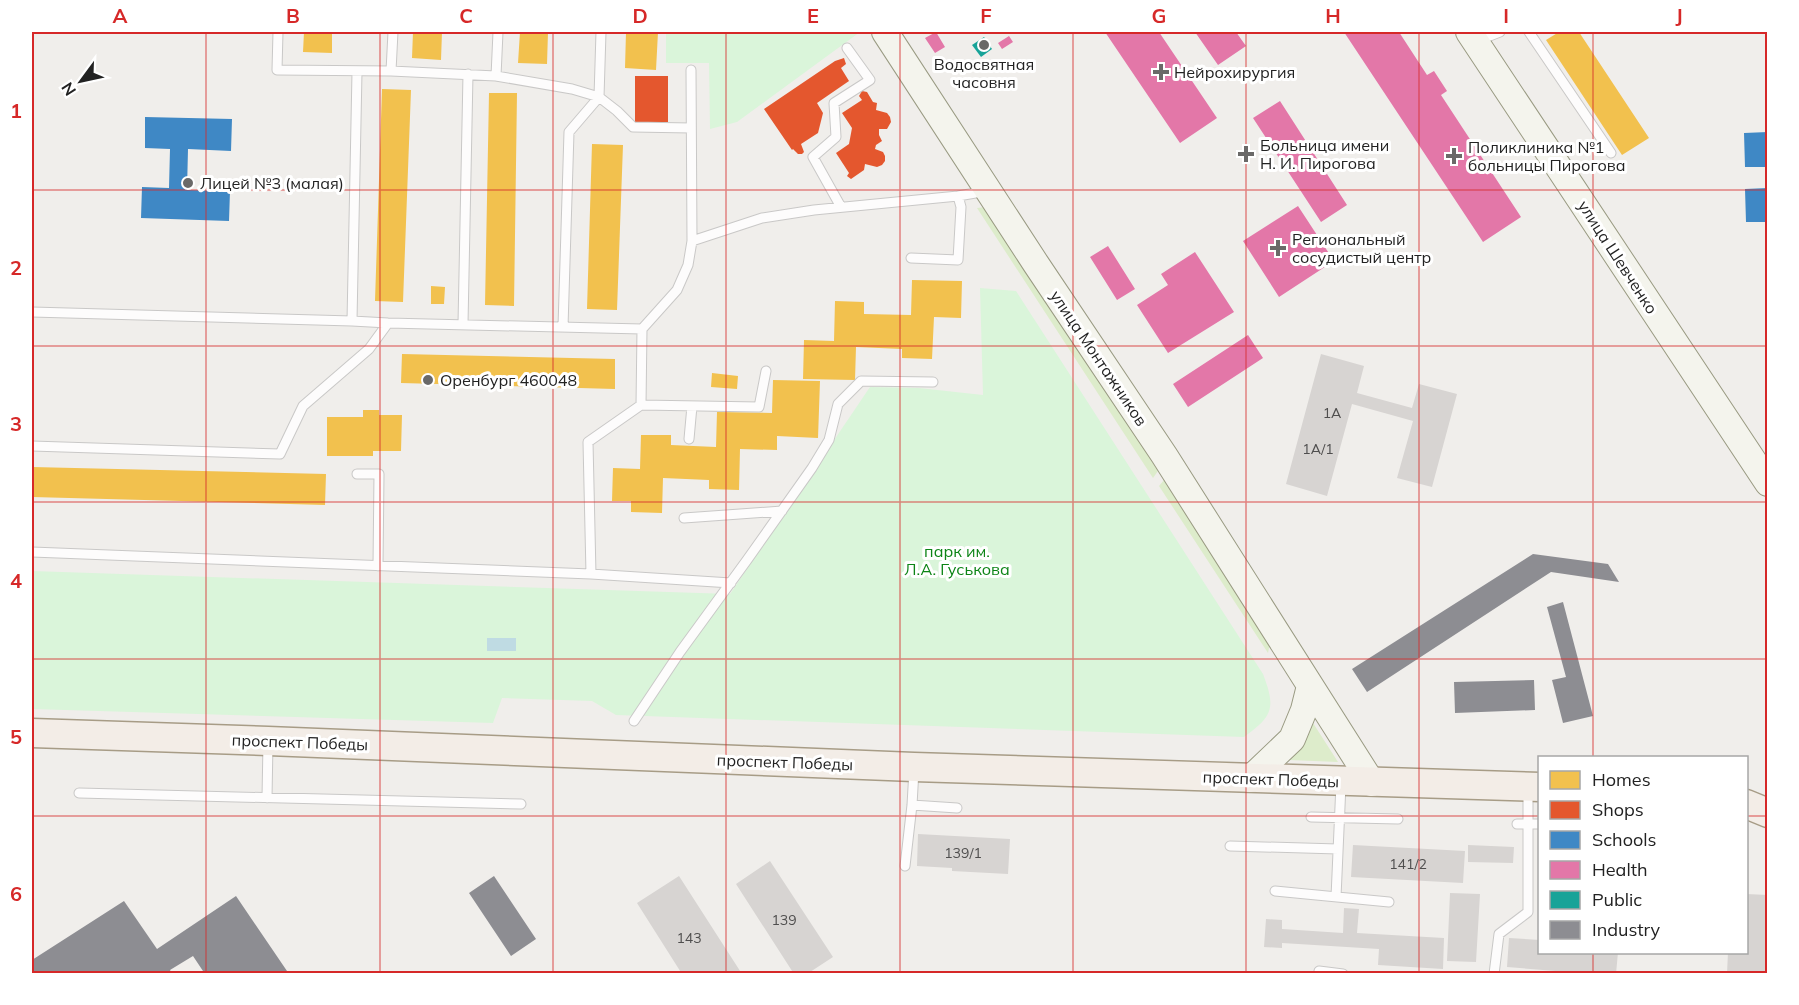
<svg xmlns="http://www.w3.org/2000/svg" width="1799" height="1005" font-family="Mulish,sans-serif">
  <style>
    .grass { fill: #ddeccb }
    .park { fill: #daf5da }
    .water { fill: #bfdbe3 }
    .homes { fill: #f2c14e }
    .shops { fill: #e4572e }
    .schools { fill: #3f88c5 }
    .health { fill: #e377a8 }
    .public { fill: #17a398 }
    .industry { fill: #8d8d92 }
    .building { fill: #d7d4d2 }
    .lines { fill: none; stroke-linecap: round; stroke-linejoin: round }
    .service-casing { stroke: #c9c8c7; stroke-width: 11 }
    .secondary-casing { stroke: #999a82; stroke-width: 28 }
    .primary-casing { stroke: #a79c86; stroke-width: 31 }
    .service { stroke: #fdfcfc; stroke-width: 9 }
    .secondary { stroke: #f4f4ed; stroke-width: 26 }
    .primary { stroke: #f3ede7; stroke-width: 28 }
    .grid { fill: none; stroke: #d62828; stroke-width: 1.5; stroke-opacity: 0.55 }
    .poi-dot { fill: #6a6968; stroke: #fff; stroke-width: 2 }
    .labels { text-anchor: middle; stroke-width: 6; stroke-linejoin: round; paint-order: stroke }
    .number-label { font-size: 14px; fill: #4f4e4e }
    .poi-label { font-size: 16px; fill: #222; stroke: #fff; text-anchor: start }
    .street-label { font-size: 16px; fill: #222; stroke: #fff }
    .park-label { font-size: 16px; fill: #0c8416; stroke: #fff }
    .neatline { fill: none; stroke: #d62828; stroke-width: 2 }
    .grid-label { font-size: 20px; text-anchor: middle; font-weight: bold; fill: #d62828 }
  </style>
  <rect width="100%" height="100%" fill="#f0eeeb"/>
  <path class="grass" d="M986 207 990 208 1158 471 1153 478 977 208Z
    M1164 480 1270 643 1268 653 1159 486Z
    M1313 723 1338 762 1289 760 1305 742Z"/>
  <path class="park" d="M666 32H860L737 122 710 129 709 63H666Z
    M980 288 1016 291 1263 674C1276 708 1273 716 1244 737L616 715 592 701 502 698 493 723 32 709V571L730 594 870 387 919 388 983 395Z"/>
  <path class="water" d="M487 638H516V651H487Z"/>
  <path class="homes" d="M304 32H332V53L303 52Z
    M413 32H442L441 60 412 58Z
    M520 32H548L547 64 518 63Z
    M626 32H658L656 70 625 68Z
    M1559 32H1579L1649 138 1622 155 1546 40Z
    M382 89 411 90 403 302 375 301Z
    M489 93H517L514 306 485 305Z
    M592 144 623 145 617 310 587 309Z
    M912 280 962 281 961 318 934 317 932 359 902 358V349L856 347 855 380 803 379 804 340 834 341 835 301 864 302V314L911 315Z
    M431 286 445 287 444 304H431Z
    M402 354 615 359V389L401 383Z
    M712 373 738 376 737 389 711 387Z
    M773 380 820 381 818 438 777 436V450L740 449 739 490 709 489V480L663 478 662 513 631 512V501H612L613 468 640 469 641 435H671V445L716 447 717 412 772 413Z
    M363 410H379V415H402L401 451H373V456H327V417H363Z
    M32 467 326 474 325 505 32 497Z"/>
  <path class="shops" d="M844 58 846 64 841 68 849 81 817 103 823 113 818 133 801 144 804 152 802 154H798L793 149 792 150 764 109 835 61Z
    M635 76H668V122H635Z
    M862 91 867 92 873 102 877 103 876 110 887 113 890 117 891 122 887 129H879V135L882 141 876 145 875 149 883 152 885 156V161L882 165 877 167 865 164 864 170 851 179 847 176 849 173 836 153 849 144 852 128 842 113 862 100 859 96Z"/>
  <path class="schools" d="M145 117 232 119 231 151 188 149 187 190 230 191 229 221 141 218 142 187 169 188 170 149 145 148Z
    M1768 132V167H1745L1744 133Z
    M1768 188V222H1746L1745 189Z"/>
  <path class="health" d="M936 32 945 47 935 53 925 38Z
    M1105 32H1159L1217 118 1180 143Z
    M1195 32H1236L1246 46 1218 65Z
    M1344 32H1399L1427 75 1434 71 1447 91 1441 95 1521 217 1483 242Z
    M1009 36 1013 42 1002 49 998 43Z
    M1280 101 1347 205 1321 222 1253 118Z
    M1298 206 1334 261 1279 297 1243 241Z
    M1108 246 1135 289 1117 300 1090 257Z
    M1195 252 1234 312 1168 353 1137 305 1168 285 1161 274Z
    M1248 335 1263 358 1188 407 1173 384Z"/>
  <path class="public" d="M984 37 992 49 981 57 972 45Z"/>
  <path class="industry" d="M1533 554 1608 564 1619 582 1551 572 1367 692 1352 669Z
    M1563 602 1593 716 1563 723 1552 680 1566 677 1547 607Z
    M1534 680 1535 710 1455 713 1454 682Z
    M494 876 536 939 511 956 469 893Z
    M236 896 287 971 284 974H205L193 956 170 970 172 974H32V960L124 901 157 949Z"/>
  <path class="building" d="M1321 354 1364 366 1357 393 1412 408 1419 384 1457 394 1432 487 1397 478 1413 421 1352 404 1327 496 1286 484Z
    M918 834 1010 839 1008 874 952 871V868L917 866Z
    M1353 845 1465 851 1463 883 1351 877Z
    M1468 845 1514 847 1513 863 1468 862Z
    M770 861 833 957 807 974H794L736 884Z
    M679 876 742 974H682L637 903Z
    M1450 893 1480 894 1476 962 1447 961Z
    M1746 894 1768 895V974H1727L1728 952H1746Z
    M1344 908 1359 909 1357 933 1444 938 1443 969 1378 965 1379 949 1282 943V948L1264 947 1266 919 1282 920V929L1343 933Z
    M1509 938 1540 940V952H1618L1616 974H1593L1507 967Z"/>
  <g class="lines">
    <g class="service-casing">
      <path id="service" d="M278 32 277 70 391 71 496 76 572 89 599 97 617 111 633 127 691 128
        M1529 32 1611 153
        M1477 41 1500 32
        M691 70 692 241
        M391 71 393 32
        M496 76 498 32
        M841 207 813 157 836 137 834 103 870 80 847 48
        M911 258 958 260 961 207 958 196
        M32 312 352 321 388 323 642 329
        M352 321 357 72
        M463 324 468 74
        M563 327 569 132 599 97 601 32
        M641 405 642 329 677 290 688 265 692 241 762 218 814 210 958 196 987 191
        M689 439 692 406
        M32 446 280 454 303 406 369 349 388 323
        M357 474H379L378 566
        M684 518 782 511
        M32 552 591 574 731 583
        M591 574 588 442 641 405 759 407 766 371
        M634 721 680 652 747 560 812 468 829 440 838 404 861 381 933 382
        M79 793 521 804
        M267 798 268 743
        M912 805 957 808
        M1311 817 1398 819
        M1517 824H1540
        M1230 846 1338 849
        M905 866 912 805 914 770
        M1275 891 1389 902
        M1336 897 1341 784
        M1319 971 1343 974
        M1494 974 1499 934 1528 912V789"/>
    </g>
    <g class="secondary-casing">
      <path id="secondary" d="M885 32 1036 264 1164 455 1372 783
        M1469 32 1768 483
        M1250 779 1292 739 1304 710 1310 686"/>
    </g>
    <g class="primary-casing">
      <path id="primary" d="M32 733 268 741 914 767 1540 787
        M1746 804 1768 813"/>
    </g>
    <use href="#service" class="service"/>
    <use href="#secondary" class="secondary"/>
    <use href="#primary" class="primary"/>
  </g>
  <path class="grid" d="M206 32V974M380 32V974M553 32V974M726 32V974M900 32V974M1073 32V974M1246 32V974M1419 32V974M1593 32V758M32 190H1768M32 346H1768M32 502H1768M32 659H1768M32 816H1540M1746 816H1768M1593 952V974"/>
  <g class="poi-dot">
    <circle cx="984" cy="45" r="6"/>
    <path d="M1158 63h6v6h6v6h-6v6h-6v-6h-6v-6h6z"/>
    <path d="M1243 145h6v6h6v6h-6v6h-6v-6h-6v-6h6z"/>
    <path d="M1451 147h6v6h6v6h-6v6h-6v-6h-6v-6h6z"/>
    <circle cx="188" cy="183" r="6"/>
    <path d="M1275 239h6v6h6v6h-6v6h-6v-6h-6v-6h6z"/>
    <circle cx="428" cy="380" r="6"/>
  </g>
  <g class="labels">
    <g class="number-label">
      <text x="1332" y="418">1А</text>
      <text x="1318" y="454">1А/1</text>
      <text x="963" y="858">139/1</text>
      <text x="1408" y="869">141/2</text>
      <text x="784" y="925">139</text>
      <text x="689" y="943">143</text>
    </g>
    <g class="poi-label">
      <text x="984" y="70" text-anchor="middle">Водосвятная<tspan x="984" dy="18">часовня</tspan></text>
      <text x="1174" y="78">Нейрохирургия</text>
      <text x="1260" y="151">Больница имени<tspan x="1260" dy="18">Н. И. Пирогова</tspan></text>
      <text x="1468" y="153">Поликлиника №1<tspan x="1468" dy="18">больницы Пирогова</tspan></text>
      <text x="200" y="189">Лицей №3 (малая)</text>
      <text x="1292" y="245">Региональный<tspan x="1292" dy="18">сосудистый центр</tspan></text>
      <text x="440" y="386">Оренбург 460048</text>
    </g>
    <g class="street-label">
      <text transform="translate(1618 257) rotate(57)" y="6">улица Шевченко</text>
      <text transform="translate(1099 358) rotate(56)" y="6">улица Монтажников</text>
      <text transform="translate(300 742) rotate(2)" y="6">проспект Победы</text>
      <text transform="translate(785 762) rotate(2)" y="6">проспект Победы</text>
      <text transform="translate(1271 779) rotate(2)" y="6">проспект Победы</text>
    </g>
    <g class="park-label">
      <text x="957" y="557">парк им.<tspan x="957" dy="18">Л.А. Гуськова</tspan></text>
    </g>
  </g>
  <rect width="1799" height="1005" fill="none" stroke="#ffffff" stroke-width="66"/>
  <rect x="1538" y="756" width="210" height="198" fill="#ffffff" stroke="#a7a7a7" stroke-width="1.5"/>
  <rect x="1550" y="771" width="30" height="18" fill="#f2c14e" stroke="#a7a7a7" stroke-width="1.5"/>
  <text x="1592" y="786" font-size="18" fill="#222222">Homes</text>
  <rect x="1550" y="801" width="30" height="18" fill="#e4572e" stroke="#a7a7a7" stroke-width="1.5"/>
  <text x="1592" y="816" font-size="18" fill="#222222">Shops</text>
  <rect x="1550" y="831" width="30" height="18" fill="#3f88c5" stroke="#a7a7a7" stroke-width="1.5"/>
  <text x="1592" y="846" font-size="18" fill="#222222">Schools</text>
  <rect x="1550" y="861" width="30" height="18" fill="#e377a8" stroke="#a7a7a7" stroke-width="1.5"/>
  <text x="1592" y="876" font-size="18" fill="#222222">Health</text>
  <rect x="1550" y="891" width="30" height="18" fill="#17a398" stroke="#a7a7a7" stroke-width="1.5"/>
  <text x="1592" y="906" font-size="18" fill="#222222">Public</text>
  <rect x="1550" y="921" width="30" height="18" fill="#8d8d92" stroke="#a7a7a7" stroke-width="1.5"/>
  <text x="1592" y="936" font-size="18" fill="#222222">Industry</text>
  <g transform="translate(81 81) rotate(237)" stroke="#ffffff" stroke-width="4.5" paint-order="stroke">
  <path d="M0-4.5L10 22L0 15L-10 22Z" fill="#222222"/>
  <text y="-9" font-size="16" font-weight="bold" text-anchor="middle" fill="#222222">N</text>
  </g>
  <rect x="33" y="33" width="1733" height="939" class="neatline"/>
  <g class="grid-label">
    <text x="120" y="23">A</text>
    <text x="293" y="23">B</text>
    <text x="466" y="23">C</text>
    <text x="640" y="23">D</text>
    <text x="813" y="23">E</text>
    <text x="986" y="23">F</text>
    <text x="1159" y="23">G</text>
    <text x="1333" y="23">H</text>
    <text x="1506" y="23">I</text>
    <text x="1679" y="23">J</text>
    <text x="16" y="118">1</text>
    <text x="16" y="275">2</text>
    <text x="16" y="431">3</text>
    <text x="16" y="588">4</text>
    <text x="16" y="744">5</text>
    <text x="16" y="901">6</text>
  </g>
</svg>
